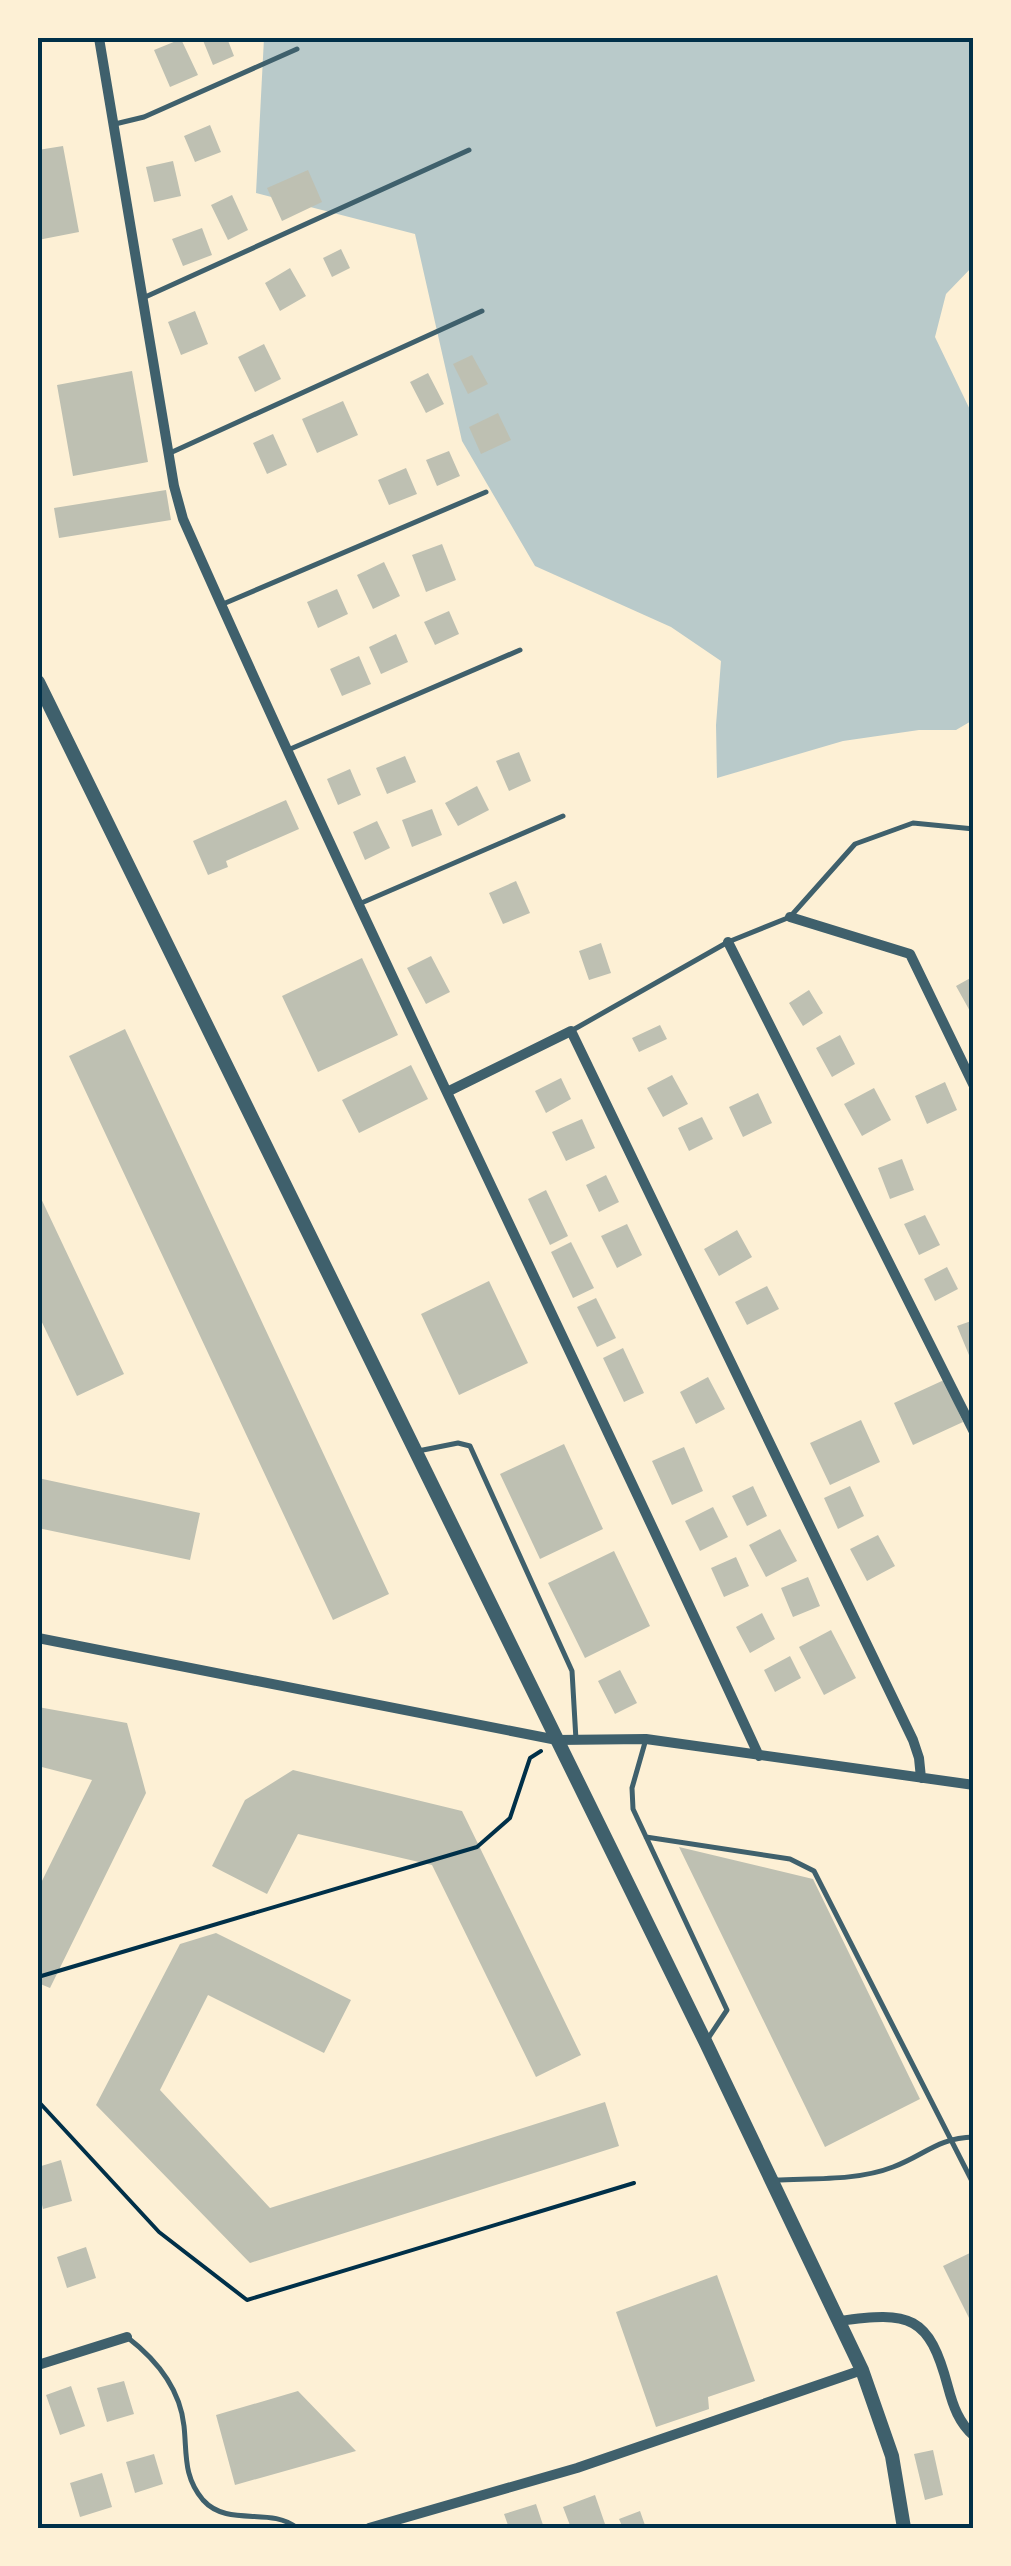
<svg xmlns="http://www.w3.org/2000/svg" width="1011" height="2566" font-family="'IBM Plex Serif',serif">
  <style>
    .green { fill: #b9caca }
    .building { fill: #bec0b2 }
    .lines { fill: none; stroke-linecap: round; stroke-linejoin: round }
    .path { stroke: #003049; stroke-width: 4 }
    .service { stroke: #3f606c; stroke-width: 5 }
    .minor { stroke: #3f606c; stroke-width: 10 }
    .tertiary { stroke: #3f606c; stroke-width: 14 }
    .neatline { fill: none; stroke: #003049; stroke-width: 4 }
  </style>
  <rect width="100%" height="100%" fill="#fdf0d5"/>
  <path class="green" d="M264 38H973V266L946 294 935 337 973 416V720L956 730H919L843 741 717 778 716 725 721 661 671 627 535 566 462 441 415 234 256 193Z"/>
  <path class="building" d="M202 38H227L234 56 213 65Z
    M181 39 198 75 170 87 154 50Z
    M210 125 221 152 195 162 184 136Z
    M63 146 79 232 38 240V150Z
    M173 161 181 196 154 202 146 167Z
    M308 170 322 202 282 221 267 188Z
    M232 195 248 230 228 240 211 205Z
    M202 228 212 255 183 266 172 239Z
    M341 249 350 268 332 277 323 258Z
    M290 268 306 296 280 311 265 283Z
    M195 311 208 344 181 355 168 322Z
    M264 344 281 379 255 392 238 357Z
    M472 355 488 384 468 394 453 364Z
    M132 371 148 462 73 476 57 385Z
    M428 373 444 404 426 413 410 382Z
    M343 401 358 435 317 453 302 419Z
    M498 413 511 440 481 454 469 427Z
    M273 434 287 465 267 474 253 443Z
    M449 451 460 476 437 486 426 460Z
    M406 468 417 494 389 505 378 480Z
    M166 490 171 520 59 538 54 508Z
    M442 544 456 580 426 592 412 555Z
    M384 562 400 596 373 609 357 575Z
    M337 589 348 614 318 628 307 602Z
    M449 611 459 634 435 645 424 622Z
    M396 634 408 662 381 674 369 647Z
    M359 656 371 684 342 696 330 669Z
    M519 752 531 781 509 791 496 761Z
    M405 756 416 782 387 794 376 768Z
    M350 769 361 795 338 805 327 779Z
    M477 786 489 810 458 826 445 803Z
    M286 800 299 829 226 861 228 867 208 875 193 841Z
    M432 809 442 835 412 847 402 820Z
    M377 821 390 848 365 860 353 832Z
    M516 881 530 913 503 924 489 893Z
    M601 943 611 973 589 980 579 951Z
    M431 956 450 992 426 1004 407 968Z
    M362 958 398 1035 318 1072 282 996Z
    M974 976V1012L971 1013 956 986Z
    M809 990 823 1013 803 1026 789 1003Z
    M660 1025 667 1039 639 1052 632 1038Z
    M125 1029 389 1594 333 1620 69 1056Z
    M840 1035 855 1064 832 1077 816 1048Z
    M411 1065 428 1099 359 1133 342 1100Z
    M672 1075 688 1104 663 1117 647 1088Z
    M561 1078 571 1099 546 1113 535 1091Z
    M945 1082 957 1110 927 1124 915 1096Z
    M874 1088 891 1120 862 1136 844 1104Z
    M758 1093 772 1123 743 1137 729 1107Z
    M702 1117 713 1139 689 1151 678 1128Z
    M582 1119 595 1148 566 1161 552 1132Z
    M902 1159 914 1190 890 1199 878 1168Z
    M606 1175 619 1202 599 1212 586 1185Z
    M546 1190 568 1236 550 1245 528 1199Z
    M38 1192 124 1374 77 1396 38 1314Z
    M925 1215 940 1245 919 1255 904 1224Z
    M627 1224 642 1255 617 1268 601 1236Z
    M737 1230 752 1257 719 1276 704 1249Z
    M571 1242 594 1288 573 1298 551 1252Z
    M947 1267 958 1289 935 1301 924 1279Z
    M489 1281 528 1363 459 1395 421 1314Z
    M767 1286 779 1309 747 1325 735 1302Z
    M596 1298 616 1338 597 1347 577 1307Z
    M974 1320V1359L971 1360 957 1326Z
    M623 1348 644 1393 624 1402 603 1358Z
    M708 1377 725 1409 696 1424 680 1392Z
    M944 1380 963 1422 913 1445 894 1403Z
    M861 1420 880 1462 830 1485 810 1443Z
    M564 1444 603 1529 540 1559 500 1474Z
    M684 1447 703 1491 672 1505 652 1461Z
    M38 1478 200 1513 190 1560 38 1528Z
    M753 1486 767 1516 747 1526 732 1496Z
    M850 1486 864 1516 838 1529 824 1498Z
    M713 1507 728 1537 700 1551 685 1521Z
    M780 1529 797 1561 766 1577 749 1545Z
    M878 1535 895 1566 867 1581 850 1549Z
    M614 1551 650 1626 585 1658 548 1583Z
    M736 1557 749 1586 724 1597 711 1568Z
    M808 1577 820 1606 793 1617 781 1588Z
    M762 1613 775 1639 750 1653 736 1627Z
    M831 1630 856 1678 824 1695 799 1647Z
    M790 1656 801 1678 775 1692 764 1670Z
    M620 1670 637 1703 615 1714 598 1681Z
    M38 1707 127 1723 146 1793 50 1988 38 1983V1889L92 1780 38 1766Z
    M293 1770 462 1811 581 2055 536 2077 432 1865 298 1834 267 1894 212 1866 245 1800Z
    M679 1847 813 1879 920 2099 825 2147Z
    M216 1933 351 2000 324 2053 208 1995 160 2090 270 2208 605 2102 619 2146 250 2263 96 2105 180 1944Z
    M61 2160 72 2201 43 2209 38 2188V2167Z
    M86 2247 96 2278 67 2288 57 2257Z
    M974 2251V2328L943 2266Z
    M717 2275 755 2381 708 2397 709 2409 656 2427 616 2312Z
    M124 2381 134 2414 107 2422 97 2388Z
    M71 2386 85 2426 60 2435 46 2395Z
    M298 2391 356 2451 235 2485 216 2415Z
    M933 2450 943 2495 925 2500 914 2454Z
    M154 2454 163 2484 135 2493 126 2462Z
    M102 2473 112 2507 80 2517 70 2483Z
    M595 2495 605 2524 592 2528H571L563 2507Z
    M536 2504 544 2528H509L504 2514Z
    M640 2511 646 2528H623L619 2519Z"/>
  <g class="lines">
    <path class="path" d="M38 1977 477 1847 510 1818 530 1758 541 1751
      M38 2101 159 2232 247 2300 634 2183"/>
    <path class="service" d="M115 124 144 117 297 49
      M143 298 469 150
      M170 453 482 311
      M223 604 486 492
      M288 750 520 650
      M359 904 563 816
      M571 1031 728 942 790 917 855 844 913 823 974 829
      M418 1451 458 1443 470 1446 572 1671 576 1740
      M646 1739 632 1788 633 1809 727 2010 707 2040
      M646 1837 790 1859 814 1871 974 2185
      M775 2180C813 2178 857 2181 893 2167 925 2155 937 2138 974 2137
      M127 2337C157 2360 180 2388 184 2426 187 2454 183 2476 203 2500 228 2528 271 2506 297 2528"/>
    <path class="minor" d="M99 38 174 486 183 519C367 935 569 1343 759 1756
      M790 917 910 954 974 1086
      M728 942 974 1432
      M447 1092 571 1031 913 1740 919 1758 921 1778
      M38 1638 557 1740 646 1739 974 1785
      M839 2321C910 2311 929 2315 948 2387 953 2406 959 2423 974 2436
      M38 2365 127 2337
      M369 2528 577 2468 862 2370"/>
    <path class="tertiary" d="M38 682 706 2043 862 2370 892 2456 904 2528"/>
  </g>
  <rect width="1011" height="2566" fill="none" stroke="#fdf0d5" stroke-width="80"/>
  <rect x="40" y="40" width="931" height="2486" class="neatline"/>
</svg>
